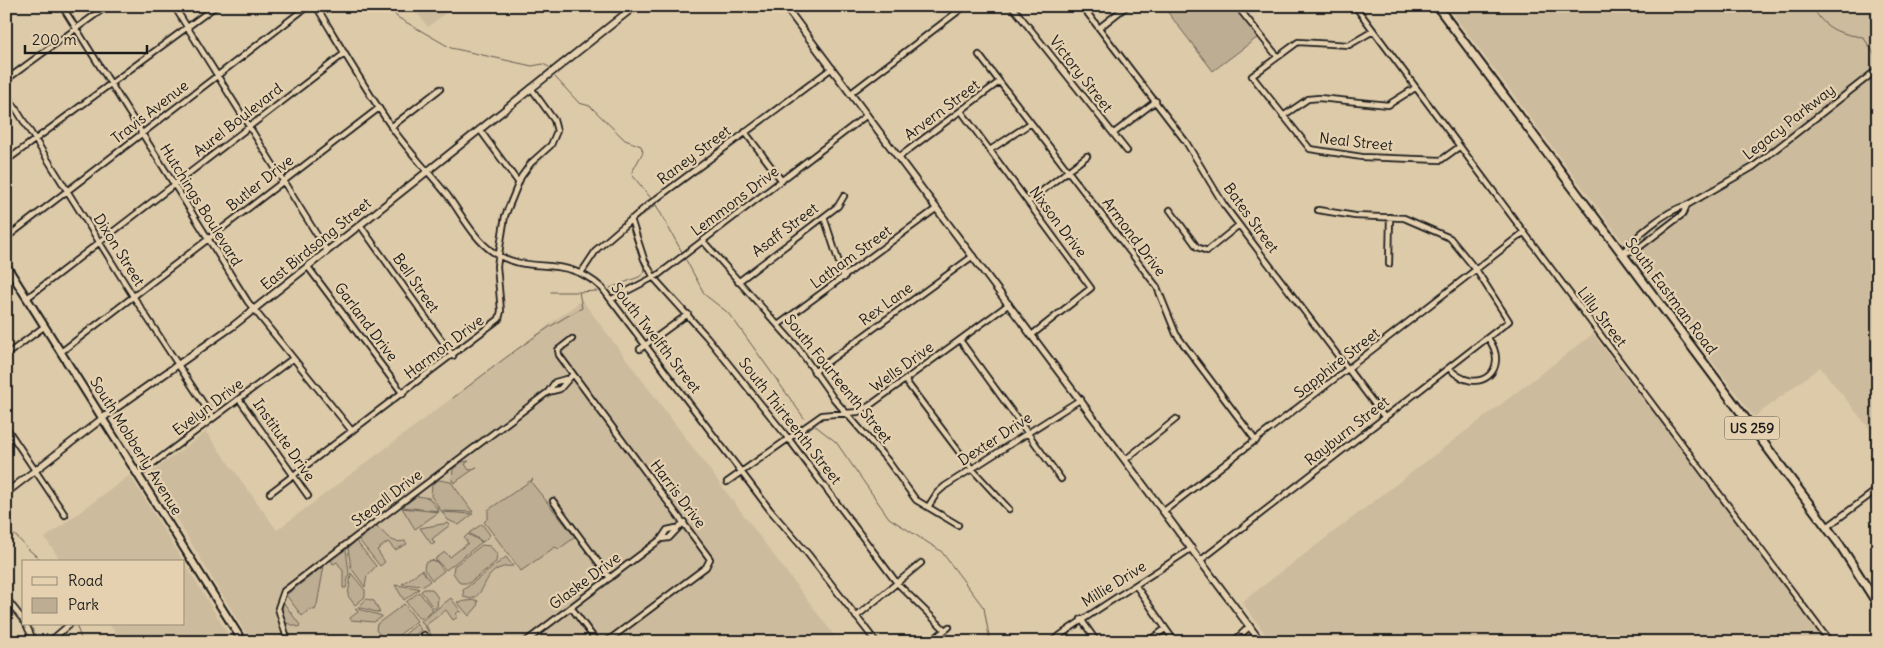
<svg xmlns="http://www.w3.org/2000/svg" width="1884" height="648" font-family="Delius,sans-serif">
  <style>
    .built { fill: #cdbb9d }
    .green { fill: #bdad92; stroke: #6c6457 }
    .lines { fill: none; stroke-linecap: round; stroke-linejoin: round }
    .stream { stroke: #635c50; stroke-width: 1 }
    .minor-casing { stroke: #1c1c1c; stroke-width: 8 }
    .tertiary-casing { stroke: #1c1c1c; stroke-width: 9 }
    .secondary-casing { stroke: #1c1c1c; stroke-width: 10 }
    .primary-casing { stroke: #1c1c1c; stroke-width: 11 }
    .minor { stroke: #e5d1af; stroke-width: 4.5 }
    .tertiary { stroke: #e5d1af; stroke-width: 5.5 }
    .secondary { stroke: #e5d1af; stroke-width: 6 }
    .primary { stroke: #e5d1af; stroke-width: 7 }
    .labels { text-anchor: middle; stroke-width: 4.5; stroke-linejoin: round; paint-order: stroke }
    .shield { fill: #e5d1af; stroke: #585248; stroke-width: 1 }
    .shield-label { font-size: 14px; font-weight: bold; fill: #1c1c1c }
    .street-label { font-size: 15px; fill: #1c1c1c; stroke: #e5d1af }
  </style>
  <rect width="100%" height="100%" fill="#ddcaa9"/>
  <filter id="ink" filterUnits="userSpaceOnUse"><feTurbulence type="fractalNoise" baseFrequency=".02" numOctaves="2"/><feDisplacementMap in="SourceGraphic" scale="10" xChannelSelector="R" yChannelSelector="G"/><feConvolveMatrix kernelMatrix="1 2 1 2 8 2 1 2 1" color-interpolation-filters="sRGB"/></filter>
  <g filter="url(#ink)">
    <path class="built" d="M412 6H454L428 27Z
      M1447 6H1878V435L1876 437 1820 367 1754 417Z
      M582 300 839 642H251L149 474 206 432 277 530Z
      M1593 334 1715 493 1824 642H1271L1242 602Z
      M130 475 184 562H62L45 538Z
      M184 562 233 642H122L109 624H184Z"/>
    <path class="green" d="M1163 6H1234L1258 37 1213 71Z
      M469 461 465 464 469 470 477 467 454 483 452 481 453 469 462 462Z
      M533 479 531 482 575 537 559 549 555 547 521 571 484 522 488 518V510Z
      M439 480 451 482 473 512 441 511 431 496 432 484Z
      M417 496 429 498 439 511 402 507Z
      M402 508 439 512 415 529Z
      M442 512 473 514 459 525 448 520Z
      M448 523 450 525 432 539 435 543 432 545 420 528Z
      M482 524 490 535 483 542 469 533Z
      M377 526C387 536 391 544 405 541L407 544 395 550 388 542 377 550 385 562 380 566 359 540Z
      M468 534 482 542 446 570 435 559 445 552 450 557 468 543 464 538Z
      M356 541 376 566 367 576 365 587 351 568 348 548Z
      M482 545 490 546 497 554 496 562 469 583H460L453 573 454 566Z
      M346 549 349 573 346 588H343V571L337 562 333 564 331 560Z
      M506 557 513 566C481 566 489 593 471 599L464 597 463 590Z
      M431 560 437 562 444 571 432 580 424 569 425 563Z
      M324 566 317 605 315 610 310 609 302 616 286 595Z
      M422 570 430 581 424 586 402 584Z
      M351 573 365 590V597L355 605 348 596Z
      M395 585 418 588 419 589 404 600Z
      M424 589H432L438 598 437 607 434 609 421 591Z
      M419 592 433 610 420 619 406 602Z
      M451 598 462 613 459 611 456 614 458 617 453 620 446 610 426 625 432 637 421 621Z
      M367 599 374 601 380 613 358 607Z
      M476 600 478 601 477 607 469 616 457 602Z
      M283 602 300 625 299 627 286 623 282 611Z
      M404 604 417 621 390 642 385 641 376 630 377 624Z
      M355 608 382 616V617L374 622 351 620 350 618 358 612Z
      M417 624 421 630 406 642H396Z"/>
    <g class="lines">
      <path class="stream" d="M388 6 397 17 451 48 532 66 543 64 549 67
        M1812 6C1824 29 1839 34 1863 37L1878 59
        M555 77 579 103 590 106 625 140 641 146 643 152 632 172 633 176 650 197
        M635 221 656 205 682 252
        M686 260 705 295 727 312 736 323 804 418
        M610 288 639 277 645 272 629 226
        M551 292H578
        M453 398C494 367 536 332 582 308L579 292 597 291
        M813 424 836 442 889 518 941 551 984 608 990 642
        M6 530 17 537 27 548 43 562
        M76 624 82 642"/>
      <g class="minor-casing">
        <path id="minor" d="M62 6 248 302 352 431
          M174 6 327 251
          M316 6C341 47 365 89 393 129 409 152 430 173 448 196 462 215 474 239 493 252 531 277 563 252 602 288L770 510 808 554 876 642
          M1012 6 1127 151
          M1082 6 1186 142 1224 205 1385 418
          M1237 6 1277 56
          M1355 6 1830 642
          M1099 28 1127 6
          M1373 31 1349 45 1298 42 1252 76 1310 149 1362 157 1441 160 1459 147
          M979 55 1157 287 1176 334 1256 441
          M6 80 107 6
          M6 93 133 296 213 418
          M851 93 965 6
          M961 111 1091 288 1033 334
          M1283 116 1308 99 1319 98 1388 105 1415 88
          M391 127 440 89
          M480 130 518 182
          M745 132 782 181
          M1114 133 1156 101
          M990 150 1031 123
          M899 157 999 82
          M6 161 216 6
          M1028 202 1087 156
          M1170 210 1197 247 1207 251 1239 225
          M824 217 844 278
          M631 219 644 259 654 278 707 337 788 438 897 583 945 630
          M360 225 453 356
          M6 238 308 6
          M703 241 798 348 834 399 888 461 916 500 958 525
          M1622 254C1635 236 1665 211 1687 205L1753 167 1878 69
          M1623 254 1637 249 1683 214 1687 205
          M1389 264 1390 217
          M308 267 403 394
          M581 273 597 249 648 205 832 68
          M738 282 838 206 844 196
          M27 298 345 53
          M612 299 658 275 867 115
          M778 325 937 208
          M572 339 558 350 559 355 710 559 706 567 606 642
          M960 340 1061 479
          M640 349 688 314
          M61 352 379 108
          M6 355 45 326
          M1449 368C1477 398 1512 370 1488 338
          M814 372 973 256
          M905 380 972 469 1009 509
          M548 392 560 389 573 374
          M239 399 308 496
          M6 427 65 515
          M1126 459 1176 419
          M139 474 292 359
          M727 482 822 415 858 412 869 406 1009 304
          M270 493 499 319 501 311 497 266 505 216 521 177 531 163 551 145 557 131 554 120 531 88
          M553 501 610 578
          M928 507 937 493 945 486 1081 399
          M1164 511 1523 233
          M1827 527 1878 489
          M661 539 667 530 676 528
          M1201 560 1509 321 1477 271 1450 238 1404 218 1355 216 1318 210
          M1136 586 1175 642
          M6 598 24 621
          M571 607 597 642
          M856 617 921 563
          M1081 619 1097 642
          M26 624 34 642
          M424 635 430 642
          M49 642 70 624
          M288 642 278 608 284 591 548 392 555 382 566 379
          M525 642 661 539 669 538 684 522
          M930 642 949 627
          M1051 642C1097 608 1145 580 1192 548
          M1147 642 1165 629
          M1233 642 1250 626"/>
      </g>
      <g class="tertiary-casing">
        <path id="tertiary" d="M785 6 1261 642
          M6 493 112 411 233 326 635 6"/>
      </g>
      <g class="secondary-casing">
        <path id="secondary" d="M6 265 243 642"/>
      </g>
      <g class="primary-casing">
        <path id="primary" d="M1437 6 1840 545 1878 605"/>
      </g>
      <use href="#minor" class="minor"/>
      <use href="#tertiary" class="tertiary"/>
      <use href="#secondary" class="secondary"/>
      <use href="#primary" class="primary"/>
    </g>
  </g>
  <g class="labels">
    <rect class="shield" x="1724.5" y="416.5" width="55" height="23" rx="4"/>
    <g class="shield-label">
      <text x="1752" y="433">US 259</text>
    </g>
    <g class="street-label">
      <text transform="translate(1081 74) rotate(52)" y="5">Victory Street</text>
      <text transform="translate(942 110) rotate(-37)" y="5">Arvern Street</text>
      <text transform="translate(150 112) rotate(-38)" y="5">Travis Avenue</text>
      <text transform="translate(238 120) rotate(-38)" y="5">Aurel Boulevard</text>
      <text transform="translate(1789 122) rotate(-38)" y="5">Legacy Parkway</text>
      <text transform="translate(1356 142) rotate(6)" y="5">Neal Street</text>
      <text transform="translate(694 155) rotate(-37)" y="5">Raney Street</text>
      <text transform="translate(260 183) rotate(-38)" y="5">Butler Drive</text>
      <text transform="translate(735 201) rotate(-37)" y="5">Lemmons Drive</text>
      <text transform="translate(201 205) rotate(58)" y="5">Hutchings Boulevard</text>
      <text transform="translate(1251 218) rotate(54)" y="5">Bates Street</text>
      <text transform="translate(1058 222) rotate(53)" y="5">Nixson Drive</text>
      <text transform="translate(785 230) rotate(-37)" y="5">Asaff Street</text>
      <text transform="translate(1134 237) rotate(53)" y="5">Armond Drive</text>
      <text transform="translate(316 244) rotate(-39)" y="5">East Birdsong Street</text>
      <text transform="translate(119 250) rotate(58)" y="5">Dixon Street</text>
      <text transform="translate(851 257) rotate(-36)" y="5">Latham Street</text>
      <text transform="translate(416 283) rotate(55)" y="5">Bell Street</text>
      <text transform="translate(1671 296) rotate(53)" y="5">South Eastman Road</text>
      <text transform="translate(886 304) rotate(-36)" y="5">Rex Lane</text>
      <text transform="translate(1602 317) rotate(53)" y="5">Lilly Street</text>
      <text transform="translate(366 322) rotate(53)" y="5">Garland Drive</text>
      <text transform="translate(656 338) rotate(52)" y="5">South Twelfth Street</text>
      <text transform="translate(444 347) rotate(-37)" y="5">Harmon Drive</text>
      <text transform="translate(1337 363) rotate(-38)" y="5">Sapphire Street</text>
      <text transform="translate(902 367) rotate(-36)" y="5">Wells Drive</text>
      <text transform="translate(838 379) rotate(51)" y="5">South Fourteenth Street</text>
      <text transform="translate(208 407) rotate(-37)" y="5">Evelyn Drive</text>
      <text transform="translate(790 421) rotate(52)" y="5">South Thirteenth Street</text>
      <text transform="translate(1347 431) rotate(-38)" y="5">Rayburn Street</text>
      <text transform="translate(995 439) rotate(-33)" y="5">Dexter Drive</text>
      <text transform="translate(284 440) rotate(55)" y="5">Institute Drive</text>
      <text transform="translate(136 446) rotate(58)" y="5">South Mobberly Avenue</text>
      <text transform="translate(678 494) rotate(53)" y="5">Harris Drive</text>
      <text transform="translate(387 498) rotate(-37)" y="5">Stegall Drive</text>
      <text transform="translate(585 581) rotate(-37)" y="5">Glaske Drive</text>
      <text transform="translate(1114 584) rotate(-32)" y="5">Millie Drive</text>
    </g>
  </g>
  <rect width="1884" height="648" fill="none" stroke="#e5d1af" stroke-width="25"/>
  <rect x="12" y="12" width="1859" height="623" fill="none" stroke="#1c1c1c" stroke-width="2" filter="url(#ink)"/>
  <rect x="22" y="560" width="162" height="65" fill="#e5d1af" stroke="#958974"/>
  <rect x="32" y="577" width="25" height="8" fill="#e5d1af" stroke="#958974"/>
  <text x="68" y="586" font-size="15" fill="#1c1c1c">Road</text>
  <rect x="32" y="598" width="25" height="15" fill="#bdad92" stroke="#958974"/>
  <text x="68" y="610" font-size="15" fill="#1c1c1c">Park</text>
  <path d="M25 45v8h122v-8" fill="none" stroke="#1c1c1c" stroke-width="2.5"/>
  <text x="32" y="45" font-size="15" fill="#1c1c1c" stroke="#e5d1af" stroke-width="4" paint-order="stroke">200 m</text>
</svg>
